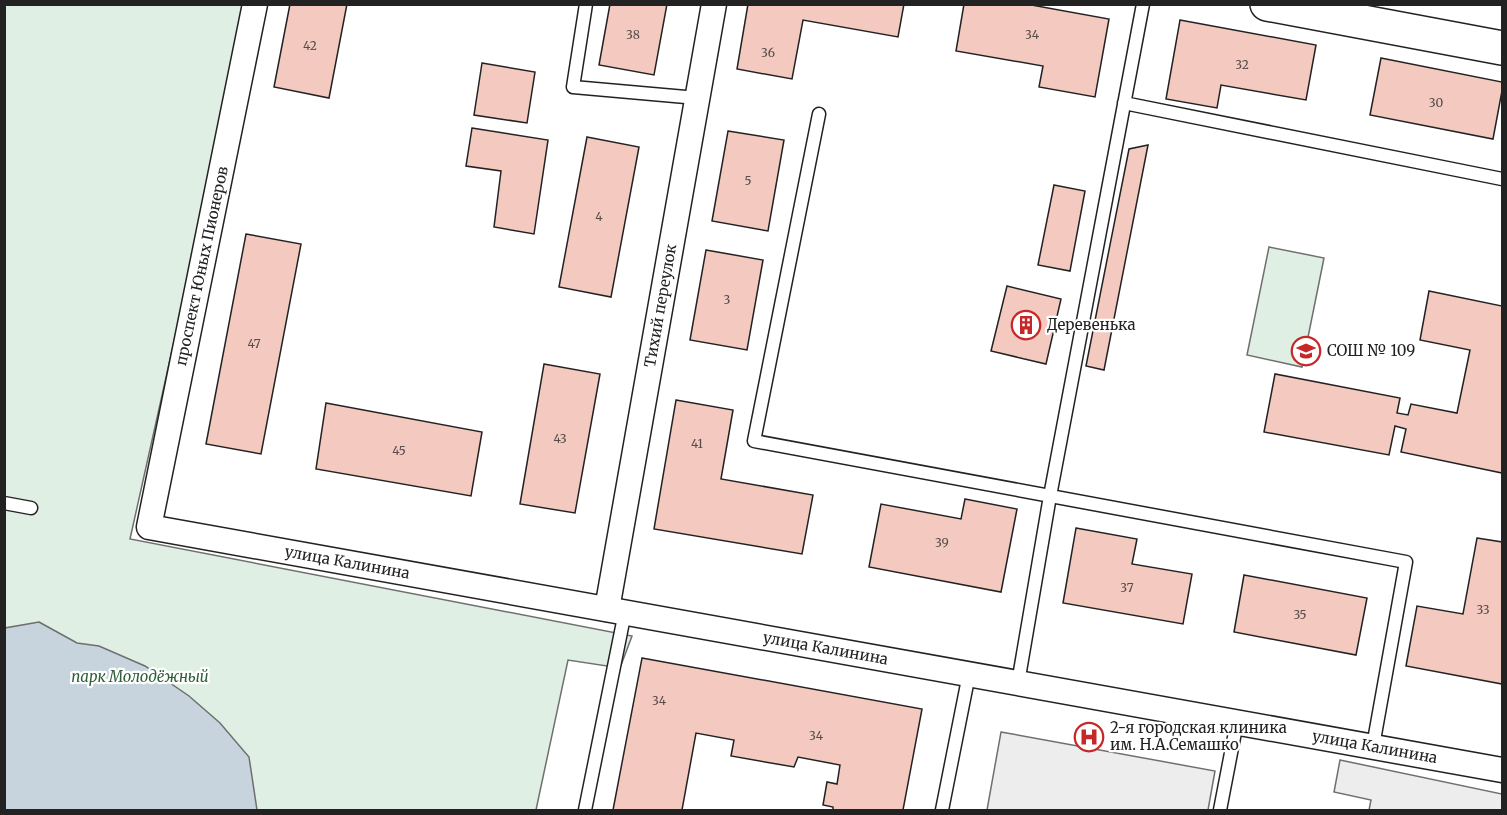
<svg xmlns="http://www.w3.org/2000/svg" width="1507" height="815" font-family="Merriweather,serif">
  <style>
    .green { fill: #e0efe3; stroke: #6f6f6f; stroke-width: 1.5 }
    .parking { fill: #ededed; stroke: #6f6f6f; stroke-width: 1.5 }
    .water { fill: #c7d3dd; stroke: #6f6f6f; stroke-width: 1.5 }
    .building { fill: #f3c9c0; stroke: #222; stroke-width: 1.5 }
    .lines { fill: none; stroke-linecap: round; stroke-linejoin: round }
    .lane-casing { stroke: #222; stroke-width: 15 }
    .street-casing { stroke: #222; stroke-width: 27 }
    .secondary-casing { stroke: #222; stroke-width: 36 }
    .lane { stroke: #fff; stroke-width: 12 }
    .street { stroke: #fff; stroke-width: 24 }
    .secondary { stroke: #fff; stroke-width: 33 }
    .labels { text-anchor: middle; stroke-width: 4.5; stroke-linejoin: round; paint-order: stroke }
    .number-label { font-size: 12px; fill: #564c4a }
    .street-label { font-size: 15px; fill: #222; stroke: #fff }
    .poi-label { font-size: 15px; fill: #222; stroke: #fff; text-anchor: start }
    .park-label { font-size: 15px; font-style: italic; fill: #2f5e38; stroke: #fff }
  </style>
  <rect width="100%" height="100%" fill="#fff"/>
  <path class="green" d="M5 5H249L130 539 632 636 620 668 568 660 536 810H5Z
    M1269 247 1324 258 1302 367 1247 355Z"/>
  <path class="parking" d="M1001 732 1215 771 1208 810H987Z
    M1340 760 1502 794V810H1369L1371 800 1334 792Z"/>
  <path class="water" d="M39 622 77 643 99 646 145 666 189 696 220 723 249 757 257 810H5V628Z"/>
  <path class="building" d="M290 4H347L329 98 274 87Z
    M610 4H667L654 75 599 65Z
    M748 4H904L898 37 803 20 792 79 737 69Z
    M964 4H1026L1109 19 1095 97 1039 87 1043 66 956 51Z
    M1180 20 1316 45 1306 100 1221 85 1217 108 1166 99Z
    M1381 58 1502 82V91L1493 139 1370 115Z
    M482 63 535 72 527 123 474 115Z
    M472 128 548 140 534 234 494 227 501 171 466 166Z
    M728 131 784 140 768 231 712 221Z
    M587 137 639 147 611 297 559 287Z
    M1148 145 1104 370 1086 366 1129 149Z
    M1054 185 1085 191 1070 271 1038 265Z
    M246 234 301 244 261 454 206 444Z
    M706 250 763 260 747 350 690 340Z
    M1007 286 1061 299 1046 364 991 351Z
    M1429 291 1502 306V473L1401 452 1406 429 1395 426 1389 455 1264 432 1275 374 1400 398 1397 413 1408 415 1411 404 1457 413 1470 350 1420 340Z
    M544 364 600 374 575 513 520 504Z
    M676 400 733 410 721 479 813 495 802 554 654 529Z
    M326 403 482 432 471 496 316 469Z
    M965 499 1017 509 1001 592 869 567 881 504 961 519Z
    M1076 528 1137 539 1132 564 1192 574 1183 624 1063 603Z
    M1477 538 1502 542V684L1406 666 1417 606 1463 614Z
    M1244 575 1367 598 1356 655 1234 632Z
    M642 658 922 709 903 810H833V807L823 805 827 782 837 784 840 765 798 757 794 767 731 756 734 740 696 733 682 810H613Z"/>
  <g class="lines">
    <g class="lane-casing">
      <path id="lane" d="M586 4 573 87 697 98
        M1124 103 1502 179
        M819 114 754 441 1406 562 1373 746
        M4 503 31 508
        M1018 683 1050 496 1143 4
        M585 810 625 612
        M942 810 969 674
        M1220 810 1237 722"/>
    </g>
    <g class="street-casing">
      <g id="street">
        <path id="s1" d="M255 4 149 527 1502 770"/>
        <path id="s2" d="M607 609 714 4"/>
      </g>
    </g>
    <g class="secondary-casing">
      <path id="secondary" d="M1267 4 1502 48"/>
    </g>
    <use href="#lane" class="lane"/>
    <use href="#street" class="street"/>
    <use href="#secondary" class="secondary"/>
  </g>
  <defs>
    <g id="building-ring" transform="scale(1.5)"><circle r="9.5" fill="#fff" stroke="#c62828" stroke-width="1.5"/><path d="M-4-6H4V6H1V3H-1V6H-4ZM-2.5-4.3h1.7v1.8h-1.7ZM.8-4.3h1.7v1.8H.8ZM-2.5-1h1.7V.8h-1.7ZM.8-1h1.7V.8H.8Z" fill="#c62828"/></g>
    <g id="school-ring" transform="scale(1.5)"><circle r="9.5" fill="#fff" stroke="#c62828" stroke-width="1.5"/><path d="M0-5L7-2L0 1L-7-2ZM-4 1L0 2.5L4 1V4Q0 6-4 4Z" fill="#c62828"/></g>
    <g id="hospital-ring" transform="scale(1.5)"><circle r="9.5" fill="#fff" stroke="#c62828" stroke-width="1.5"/><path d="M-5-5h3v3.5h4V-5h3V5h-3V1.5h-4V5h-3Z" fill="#c62828"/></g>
  </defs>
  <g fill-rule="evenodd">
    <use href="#building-ring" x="1026" y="325"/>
    <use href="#school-ring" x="1306" y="351"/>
    <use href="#hospital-ring" x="1089" y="737"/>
  </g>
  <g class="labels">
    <g class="number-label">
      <text x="633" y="39">38</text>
      <text x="1032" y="39">34</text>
      <text x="310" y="50">42</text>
      <text x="768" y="57">36</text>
      <text x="1242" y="69">32</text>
      <text x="1436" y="107">30</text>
      <text x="748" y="185">5</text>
      <text x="599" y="221">4</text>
      <text x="727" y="304">3</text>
      <text x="254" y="348">47</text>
      <text x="560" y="443">43</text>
      <text x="697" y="448">41</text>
      <text x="399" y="455">45</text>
      <text x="942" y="547">39</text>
      <text x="1127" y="592">37</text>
      <text x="1483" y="614">33</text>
      <text x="1300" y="619">35</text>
      <text x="659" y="705">34</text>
      <text x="816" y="740">34</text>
    </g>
    <g class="street-label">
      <text transform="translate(202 266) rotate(-78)" y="5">проспект Юных Пионеров</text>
      <text dy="5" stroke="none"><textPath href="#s2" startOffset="308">Тихий переулок</textPath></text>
      <text dy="5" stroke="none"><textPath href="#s1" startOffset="735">улица Калинина</textPath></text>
      <text dy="5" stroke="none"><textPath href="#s1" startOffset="1221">улица Калинина</textPath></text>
      <text dy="5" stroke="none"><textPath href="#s1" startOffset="1779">улица Калинина</textPath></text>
    </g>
    <g class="poi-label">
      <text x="1047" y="330">Деревенька</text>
      <text x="1327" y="356">СОШ № 109</text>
      <text x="1110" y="733">2-я городская клиника<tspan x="1110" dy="17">им. Н.А.Семашко</tspan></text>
    </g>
    <g class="park-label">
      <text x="140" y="682">парк Молодёжный</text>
    </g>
  </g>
  <rect width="1507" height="815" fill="none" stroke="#222222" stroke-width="12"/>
</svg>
